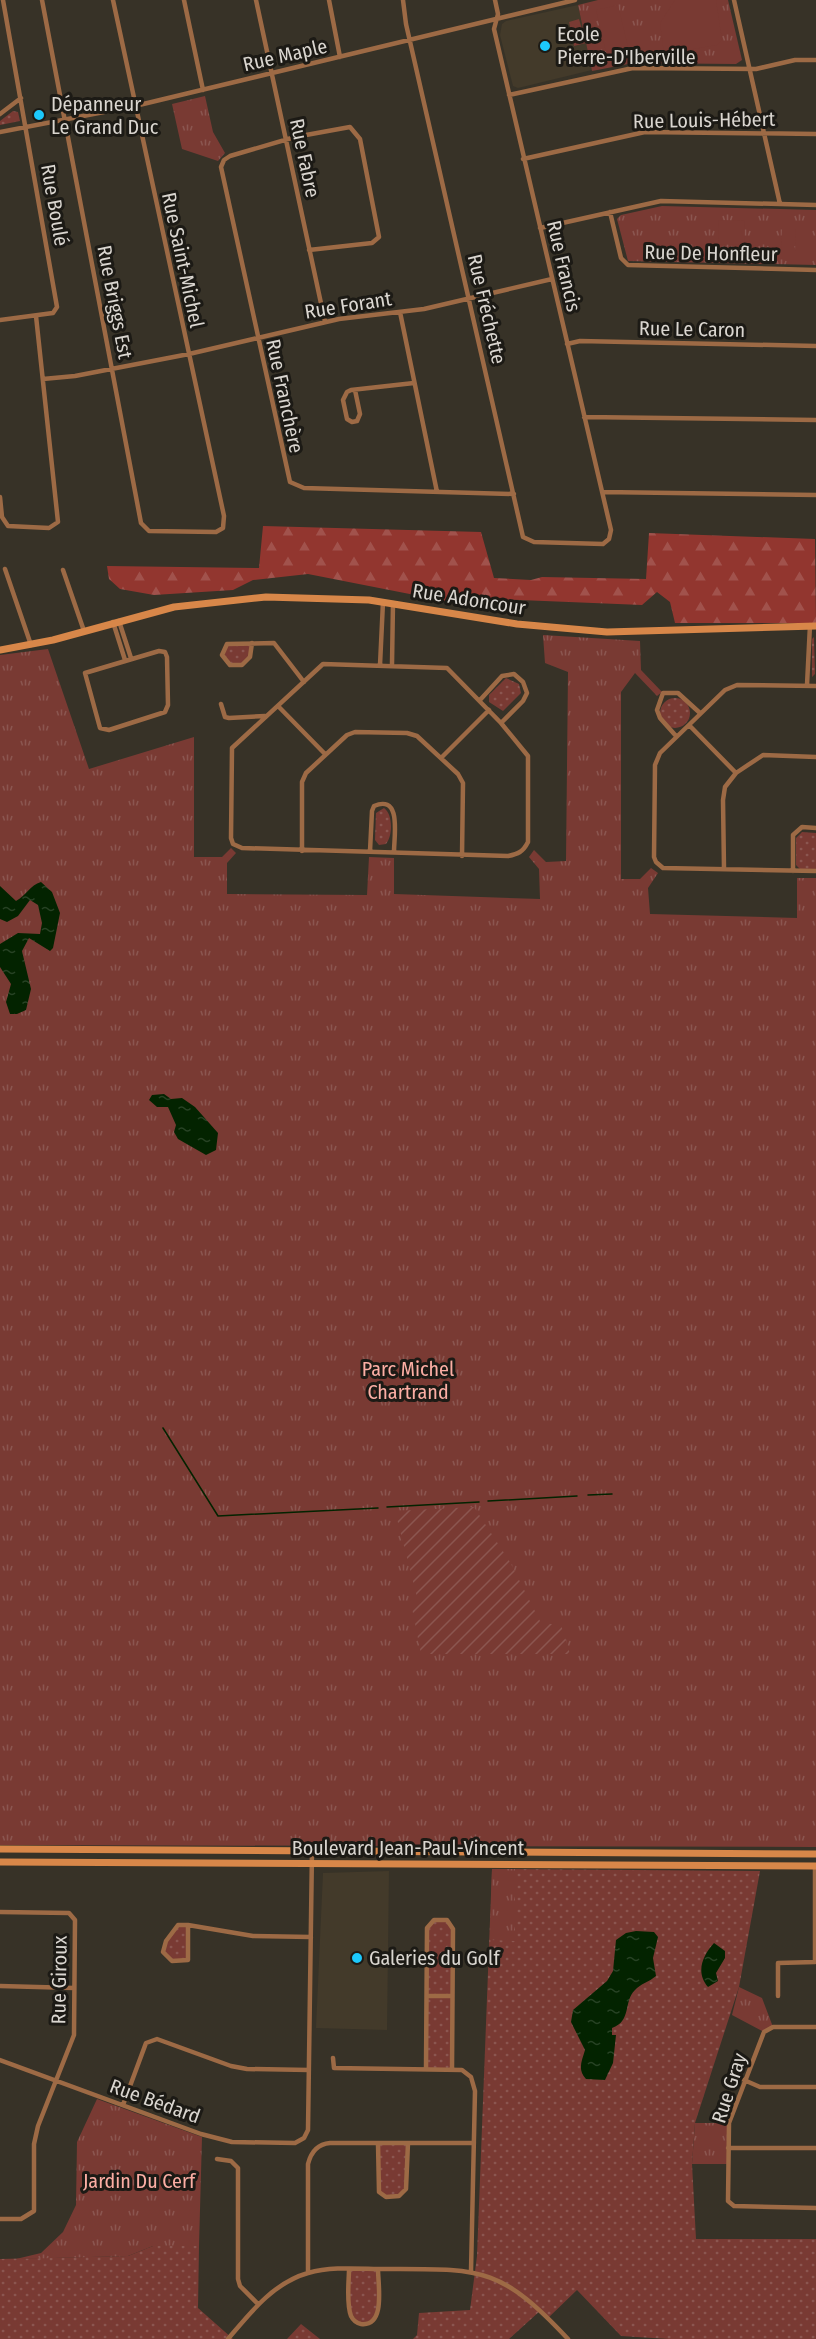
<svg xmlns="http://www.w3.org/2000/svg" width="816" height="2339" font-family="'Fira Sans Condensed',sans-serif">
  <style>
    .built { fill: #433a2a }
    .grass { fill: url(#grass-dots) }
    .forest { fill: url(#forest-firs) }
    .park { fill: url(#park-tufts) }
    .garden { fill: url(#garden-furrows) }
    .pitch { fill: #793a33 }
    .water { fill: url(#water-ripples) }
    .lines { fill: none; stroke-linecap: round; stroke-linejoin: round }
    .stream { stroke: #032300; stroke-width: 1.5 }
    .street { stroke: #9d6a45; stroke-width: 4.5 }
    .secondary { stroke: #d88749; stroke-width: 7 }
    .poi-dot { fill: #1cc9fc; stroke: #1c1a15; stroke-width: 2 }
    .labels { text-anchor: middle; stroke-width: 6; stroke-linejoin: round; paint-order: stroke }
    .poi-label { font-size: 20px; fill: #dad6d0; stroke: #1c1a15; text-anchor: start }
    .street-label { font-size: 20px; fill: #dad6d0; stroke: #1c1a15 }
    .park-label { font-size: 20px; fill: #fcaea4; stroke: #1c1a15 }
  </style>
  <defs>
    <pattern id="grass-dots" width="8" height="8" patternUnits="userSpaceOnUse" patternTransform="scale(1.5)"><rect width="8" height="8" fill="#793a33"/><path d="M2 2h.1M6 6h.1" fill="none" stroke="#8b5650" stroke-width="1.8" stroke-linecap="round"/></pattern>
    <pattern id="forest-firs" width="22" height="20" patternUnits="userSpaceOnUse" patternTransform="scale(1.5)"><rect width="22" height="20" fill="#92362f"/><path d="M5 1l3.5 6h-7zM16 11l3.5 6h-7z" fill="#a1524c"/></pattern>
    <pattern id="park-tufts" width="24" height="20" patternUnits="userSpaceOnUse" patternTransform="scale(1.5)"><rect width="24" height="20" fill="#793a33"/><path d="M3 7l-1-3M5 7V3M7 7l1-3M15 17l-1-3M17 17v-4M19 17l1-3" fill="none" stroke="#8b5650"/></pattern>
    <pattern id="garden-furrows" width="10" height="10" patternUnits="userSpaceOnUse" patternTransform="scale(1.5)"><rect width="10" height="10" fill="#793a33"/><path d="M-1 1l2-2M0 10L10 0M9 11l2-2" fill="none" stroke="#8b5650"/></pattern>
    <pattern id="water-ripples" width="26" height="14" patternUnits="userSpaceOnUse" patternTransform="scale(1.5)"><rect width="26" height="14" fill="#032300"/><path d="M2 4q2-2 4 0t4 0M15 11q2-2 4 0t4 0" fill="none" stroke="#274224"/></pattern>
  </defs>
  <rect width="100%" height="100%" fill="#373227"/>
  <path class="built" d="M578 5 592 70 518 88 513 86 500 35 502 24 506 21Z
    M389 1871 387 2030 316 2028 323 1873Z"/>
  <path class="grass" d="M13 111 18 112 20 121 0 125V121Z
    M814 637 815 674 812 677V639Z
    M252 643 250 657 242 665H230L222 655 227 644Z
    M506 678 519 684 521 693 503 711 489 702V695Z
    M660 713a15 15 0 1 1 30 0a15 15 0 1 1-30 0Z
    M384 808C393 814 393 836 386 844L379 845 375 840 376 813Z
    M802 832 816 833V869L801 870 796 865V838Z
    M492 1869 760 1871 739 1987 695 2123 692 2164 696 2239H816V2339H669L621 2336 577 2290 548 2318 540 2311 509 2339H413L417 2335 419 2313 470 2310 477 2256Z
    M434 1920H447L453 1929 452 2069H426L427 1928Z
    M178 1925H188V1960L172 1961 163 1952 166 1941Z
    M378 2143H408L406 2189 399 2196 386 2197 379 2192Z
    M185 2245 199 2246 198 2308 233 2339H0V2259L128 2256 153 2246Z
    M349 2269H378V2312L369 2324 358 2323 350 2311Z
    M301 2324 320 2339H287Z"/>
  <path class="forest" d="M263 526 481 532 494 578 531 580 542 577 646 579 649 533 815 539 816 623H675L670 602 657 592 642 605 493 599 486 609 308 574 253 580 233 590 154 595 120 589 109 579 107 566 259 568Z"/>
  <path class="park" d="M598 0H728L742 60 736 64 633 63 592 71 578 5Z
    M205 96 213 132 225 153 218 161 182 149 172 104Z
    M662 206 816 210V265L628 261 617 219 621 215Z
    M543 635 640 641 641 670 662 692 657 696 635 673 621 692V879H640L651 868 658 873 648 888 650 914 797 918V878H816V1847L0 1845V655L48 649 89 769 194 737V857H222L231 848 236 853 227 863V894L367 895 369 857 394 858V894L540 899 539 869 529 857 534 850 546 862 566 861 568 672 545 663Z
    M492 1869H515V1941L490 1940Z
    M739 1987 762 1998 773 2027 764 2032 732 2015Z
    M97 2099 202 2137 199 2246H153L128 2256 16 2259 41 2253 63 2232 76 2205 77 2142Z
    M695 2123H729L728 2164H692Z"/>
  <path class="garden" d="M474 1507 510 1562 541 1623 561 1625 570 1654H421L411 1603 418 1601 395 1511Z"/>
  <path class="pitch" d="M675 0H716L722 40 717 45 664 54 660 23Z
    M618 5 628 47 606 52 596 10Z
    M579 19 586 43 574 46 569 22Z
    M719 220 745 221 744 245 718 244Z
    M782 228H792V250H781Z
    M796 229H806V251H795Z"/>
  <path class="water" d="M41 882 52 892 60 913 53 948 50 951 29 938 22 951 31 989 26 1010 17 1014H10L6 1002 11 984 0 967V944L18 933 40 934 42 923 38 905 30 900 18 916 7 922 0 919V886L16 901C26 896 30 885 41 882Z
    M164 1094 171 1099 182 1098 195 1107 218 1133 216 1150 206 1155 178 1139 174 1132 176 1125 168 1107H157L149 1100 152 1095Z
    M636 1931 654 1932 658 1937 653 1958 656 1976C649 1982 640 1984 635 1990 623 2002 632 2021 612 2028V2035H616L613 2063 605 2080 586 2079C577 2069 582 2061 585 2050L571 2022 573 2010 607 1981 613 1971 616 1940 626 1933Z
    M714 1943 725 1951V1958L716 1973 718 1981 708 1987C695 1972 703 1955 714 1943Z"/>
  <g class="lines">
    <path class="stream" d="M163 1428 218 1516 378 1508
      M588 1495 612 1494
      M488 1501 577 1496
      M387 1507 479 1502"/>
    <path class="street" d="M42 0 141 523 149 531 216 532 223 528 224 516 113 0
      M184 0 203 90
      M256 0 325 322
      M329 0 340 57
      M403 0 406 24 523 537 534 542 603 544 609 539 611 530 494 29 498 14 495 0
      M734 0 780 204
      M509 95 633 68 756 69 795 60H816
      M0 114 21 98
      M0 132 135 106 575 0
      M523 159 645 132 816 134
      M610 212 621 258 628 265 816 270
      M540 228 661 201 816 205
      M309 250 372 243 379 237 360 139 350 127 295 137 230 156 224 160 221 167 290 482 304 488 514 494
      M400 312 437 492
      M0 320 53 313 57 307 3 0
      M567 344 580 341 816 346
      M43 379 75 376 189 354 339 319 424 309 552 279
      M355 390 360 414 357 421 352 422 347 419 343 400 347 392 351 390 414 383
      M584 417 816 420
      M602 492 816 495
      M0 497 2 517 8 526 49 528 58 522 36 316
      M5 569 31 645
      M63 570 84 631
      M119 621 131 658
      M113 622 125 660
      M252 643 250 657 242 665H230L222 655 227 644 274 643 304 682
      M159 651 165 652 167 657 168 705 165 712 109 730 100 728 85 673Z
      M323 664 447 668 501 723 528 756V842C523 852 518 854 508 856L242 848 233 844 231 838 232 748Z
      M392 664 393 603
      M380 665 383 602
      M807 685 810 625
      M816 686 737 685 725 690 660 753 655 765 654 857 656 862 663 868 816 871
      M480 700 502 676 514 674 523 682 527 693 523 701 501 723
      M221 704 225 717 229 718 265 716
      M278 706 325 754
      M689 725 736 773
      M676 736 660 718 657 710 663 693H678L700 713
      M442 757 489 710
      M302 851V782L306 773 347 735 355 732 407 733 417 736 458 774 463 783 462 856
      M370 851 372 811 374 806C402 794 394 836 394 852
      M724 869 723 800 725 787 736 773 763 755 816 757
      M793 871V835L802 827 816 828
      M0 1912 69 1913 75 1920 74 2035 38 2126 34 2144V2211L21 2219H0
      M188 1925V1960L172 1961 163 1952 166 1941 178 1925H188L253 1936 311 1937
      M0 1986 74 1988
      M427 1996H452
      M778 1996V1963L815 1962V1866
      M816 2027H773L764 2032 729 2123 728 2201 734 2206 816 2208
      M333 2058 334 2068 462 2070 471 2077 475 2091 471 2271
      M0 2060 201 2134 232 2142 295 2143 304 2138 308 2130 312 1850
      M426 2069 427 1928 434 1920H447L453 1929 452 2069
      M744 2080 760 2087H816
      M123 2105 146 2043 157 2039 231 2066 247 2069 309 2070
      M378 2143 379 2192 386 2197 399 2196 406 2189 408 2143
      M728 2148H816
      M217 2159 231 2161 238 2168V2279L240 2286 258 2304
      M349 2269C349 2282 346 2303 351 2316 353 2320 356 2323 361 2324 386 2327 378 2285 378 2269
      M308 2273V2164C311 2152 318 2144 330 2143H474
      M228 2339C250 2313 273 2283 308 2273 333 2266 360 2269 386 2269 481 2269 500 2266 568 2339"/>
    <path class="secondary" d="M0 650 53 640 174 607 266 597 369 600 517 624 607 632 816 626
      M0 1849 816 1854
      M0 1862 816 1866"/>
  </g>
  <g class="poi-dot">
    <circle cx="545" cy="46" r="6"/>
    <circle cx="39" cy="115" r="6"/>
    <circle cx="357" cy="1958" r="6"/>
  </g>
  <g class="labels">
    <g class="poi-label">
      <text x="557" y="41">Ecole<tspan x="557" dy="23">Pierre-D'Iberville</tspan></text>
      <text x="51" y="111">Dépanneur<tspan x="51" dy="23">Le Grand Duc</tspan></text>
      <text x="369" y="1965">Galeries du Golf</text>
    </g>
    <g class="street-label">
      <text transform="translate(285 55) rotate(-13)" y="7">Rue Maple</text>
      <text transform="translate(704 120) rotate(-1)" y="7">Rue Louis-Hébert</text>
      <text transform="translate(305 158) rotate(78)" y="7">Rue Fabre</text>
      <text transform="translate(55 205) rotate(80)" y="7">Rue Boulé</text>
      <text transform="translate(711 253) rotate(1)" y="7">Rue De Honfleur</text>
      <text transform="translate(183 260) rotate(78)" y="7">Rue Saint-Michel</text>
      <text transform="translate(564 266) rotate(77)" y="7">Rue Francis</text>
      <text transform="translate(115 302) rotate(79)" y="7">Rue Briggs Est</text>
      <text transform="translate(348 305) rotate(-9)" y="7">Rue Forant</text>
      <text transform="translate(487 309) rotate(77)" y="7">Rue Fréchette</text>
      <text transform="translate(692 329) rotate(1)" y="7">Rue Le Caron</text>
      <text transform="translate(285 396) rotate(78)" y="7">Rue Franchère</text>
      <text transform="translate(469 599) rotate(9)" y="7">Rue Adoncour</text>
      <text x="408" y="1855">Boulevard Jean-Paul-Vincent</text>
      <text transform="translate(59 1980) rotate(-89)" y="7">Rue Giroux</text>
      <text transform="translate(729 2088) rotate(-72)" y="7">Rue Gray</text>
      <text transform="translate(155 2101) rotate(20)" y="7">Rue Bédard</text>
    </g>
    <g class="park-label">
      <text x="408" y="1376">Parc Michel<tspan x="408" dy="23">Chartrand</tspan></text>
      <text x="139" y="2188">Jardin Du Cerf</text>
    </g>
  </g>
</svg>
